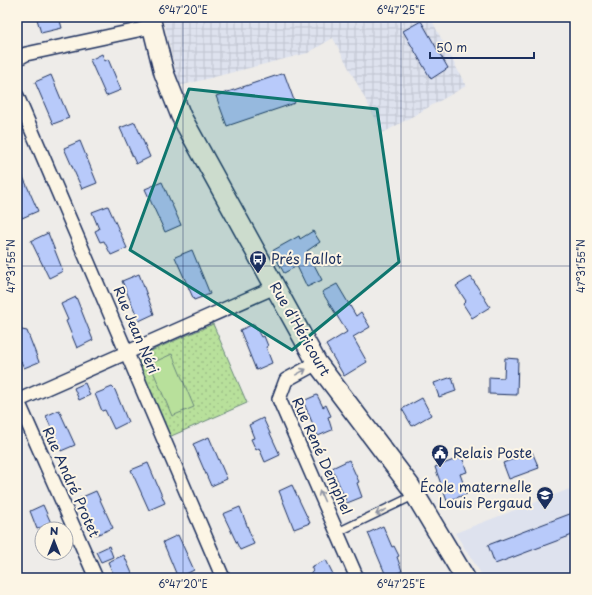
<svg xmlns="http://www.w3.org/2000/svg" width="592" height="595" font-family="'Playpen Sans',sans-serif">
  <style>
    .built { fill: #dee2ee }
    .industrial { fill: url(#industrial-grid) }
    .grass { fill: url(#grass-dots); stroke: #6a887c }
    .garden { fill: #b8e09b; stroke: #6a887c }
    .building { fill: #b8cafa; stroke: #1b2f5e }
    .lines { fill: none; stroke-linecap: round; stroke-linejoin: round }
    .lane-casing { stroke: #1b2f5e; stroke-width: 10 }
    .street-casing { stroke: #1b2f5e; stroke-width: 16 }
    .secondary-casing { stroke: #1b2f5e; stroke-width: 22 }
    .lane { stroke: #fcf5e5; stroke-width: 7 }
    .street { stroke: #fcf5e5; stroke-width: 13 }
    .secondary { stroke: #fcf5e5; stroke-width: 19 }
    .oneway { stroke: #8c92a2 }
    .marked { fill: #0f766e; fill-opacity: 0.2; stroke: #0f766e; stroke-width: 3; stroke-linejoin: round }
    .ticks { fill: none; stroke: #1b2f5e; stroke-width: 1; stroke-opacity: 0.45 }
    .labels { text-anchor: middle; stroke-width: 4; stroke-linejoin: round; paint-order: stroke }
    .poi-label { font-size: 14px; fill: #1b2f5e; stroke: #fcf5e5; text-anchor: start }
    .street-label { font-size: 14px; fill: #1b2f5e; stroke: #fcf5e5 }
    .neatline { fill: none; stroke: #1b2f5e; stroke-width: 1.5 }
    .ticks-label { font-size: 10px; text-anchor: middle; fill: #1b2f5e }
  </style>
  <defs>
    <pattern id="industrial-grid" width="8" height="8" patternUnits="userSpaceOnUse"><rect width="8" height="8" fill="#dee2ee"/><path d="M0 4h8M4 0v8" fill="none" stroke="#bec2ce"/></pattern>
    <pattern id="grass-dots" width="8" height="8" patternUnits="userSpaceOnUse"><rect width="8" height="8" fill="#b8e09b"/><path d="M2 2h.1M6 6h.1" fill="none" stroke="#9ec088" stroke-width="1.8" stroke-linecap="round"/></pattern>
  </defs>
  <rect width="100%" height="100%" fill="#eeece9"/>
  <filter id="ink" filterUnits="userSpaceOnUse"><feTurbulence type="fractalNoise" baseFrequency=".025" numOctaves="2"/><feDisplacementMap in="SourceGraphic" scale="8" xChannelSelector="R" yChannelSelector="G"/><feConvolveMatrix kernelMatrix="1 2 1 2 8 2 1 2 1" color-interpolation-filters="sRGB"/></filter>
  <g filter="url(#ink)">
    <path class="built" d="M575 487V578H484L455 533Z"/>
    <path class="industrial" d="M163 17H430L466 86 383 133 333 38 308 53 179 86Z"/>
    <path class="grass" d="M213 324 247 403 169 437 138 367V362L144 354Z"/>
    <path class="garden" d="M172 354 194 407 172 416 150 364Z"/>
    <path class="building" d="M44 17H59L62 28 41 33 37 19Z
      M421 21 448 68 431 79 403 31Z
      M102 54 105 61 108 59 121 90 106 96 90 60Z
      M284 73 295 103 227 126 216 96Z
      M51 75 69 118 53 124 35 82Z
      M135 122 150 157 136 164 120 128Z
      M80 141 97 183 82 189 64 148Z
      M17 163 38 211 22 218 17 207Z
      M162 182 181 225 165 232 145 189Z
      M108 206 127 248 111 255 104 241 100 242 95 231 99 229 92 212Z
      M313 231 320 242 307 251 322 280 307 287 297 266 284 273 272 251 299 236 300 239Z
      M48 233 63 271 49 278 31 241Z
      M192 250 210 294 194 300 175 257Z
      M139 274 154 314 139 321 122 281Z
      M471 277 490 307 472 318 463 304 466 301 456 286Z
      M337 284 356 316 361 312 370 327 353 337 367 362 344 376 326 345 347 332 322 292Z
      M76 297 93 340 77 348 66 321 68 320 61 304Z
      M254 324 261 337 264 336 268 346 266 347 272 363 256 370 240 330Z
      M17 329 27 331 39 362 24 368 17 353Z
      M505 358 518 359 517 395 489 394V377L504 378Z
      M452 377 456 391 439 397 434 383Z
      M85 383 90 395 79 400 74 388Z
      M112 387 115 390 128 422 114 429 105 410 102 411 95 394Z
      M317 395 323 407 326 405 331 416 328 417 332 430 318 436 303 401Z
      M422 398 431 415 412 426 402 409Z
      M59 410 75 445 61 451 46 416Z
      M263 418 280 455 265 462 259 448 256 450 251 439 254 438 249 425Z
      M209 437 227 479 211 486 193 444Z
      M532 452 539 468 509 479 503 463Z
      M462 457 467 472 460 474 467 494 447 501 435 467Z
      M349 460 359 482 357 483 362 497 347 503 332 468Z
      M148 463 165 503 149 510 131 470Z
      M292 485 310 523 294 529 279 491Z
      M96 491 113 528 96 535 90 522 88 523 84 516 83 512 85 510 80 498Z
      M43 505 51 523 37 529 30 511Z
      M240 507 254 544 240 550 223 514Z
      M575 512V534L495 564 488 545Z
      M383 526 392 547 394 546 399 556 397 557 402 571 387 578 368 533Z
      M178 535 194 570 178 578 163 542Z
      M109 546 113 557 101 562 96 552Z
      M124 555 134 578H115L108 562Z
      M326 560 335 578H307L313 571 311 567Z"/>
    <g class="lines">
      <g class="lane-casing">
        <path id="lane" d="M338 532 415 495"/>
      </g>
      <g class="street-casing">
        <path id="street" d="M17 59 26 54 152 27
          M17 96 223 578
          M317 363 286 380 279 399 357 578
          M17 399 96 578
          M17 401 275 287"/>
      </g>
      <g class="secondary-casing">
        <path id="secondary" d="M150 17 164 73 181 116 317 363 410 486 465 578"/>
      </g>
      <use href="#lane" class="lane"/>
      <use href="#street" class="street"/>
      <use href="#secondary" class="secondary"/>
    </g>
    <defs><path id="oneway-shaft" d="M-6 0H5M1.5-3L5.5 0L1.5 3" fill="none" stroke-width="1.6" stroke-linecap="round" stroke-linejoin="round"/></defs>
    <g class="oneway">
      <use href="#oneway-shaft" transform="translate(301 372) rotate(-29)"/>
      <use href="#oneway-shaft" transform="translate(322 496) rotate(-114)"/>
      <use href="#oneway-shaft" transform="translate(381 512) rotate(154)"/>
    </g>
  </g>
  <path class="marked" d="M189 89 377 109 399 262 292 350 130 250Z"/>
  <path class="ticks" d="M183 17V578M401 17V578M17 266H575"/>
  <defs>
    <g id="bus-pin" transform="scale(0.9)"><path d="M0 17L-7.5 6A9.5 9.5 0 1 1 7.5 6Z" fill="#1b2f5e" stroke="#fcf5e5"/><path d="M-5-6H5V4H4V6H2V4H-2V6H-4V4H-5ZM-3.5-4V0h7V-4ZM-3.5 1.2v1.5H-2V1.2ZM2 1.2v1.5H3.5V1.2Z" fill="#fff"/></g>
    <g id="civic-pin" transform="scale(0.9)"><path d="M0 17L-7.5 6A9.5 9.5 0 1 1 7.5 6Z" fill="#1b2f5e" stroke="#fcf5e5"/><path d="M-.6-6.5H3V-4.5H.6V-3L4-1V1h2V6H-6V1h2V-1L-.6-3ZM-1.2 2.5V6h2.4V2.5Z" fill="#fff"/></g>
    <g id="school-pin" transform="scale(0.9)"><path d="M0 17L-7.5 6A9.5 9.5 0 1 1 7.5 6Z" fill="#1b2f5e" stroke="#fcf5e5"/><path d="M0-5L7-2L0 1L-7-2ZM-4 1L0 2.5L4 1V4Q0 6-4 4Z" fill="#fff"/></g>
  </defs>
  <g fill-rule="evenodd">
    <use href="#bus-pin" x="258" y="259"/>
    <use href="#civic-pin" x="440" y="453"/>
    <use href="#school-pin" x="545" y="495"/>
  </g>
  <g class="labels">
    <g class="poi-label">
      <text x="271" y="264">Prés Fallot</text>
      <text x="453" y="458">Relais Poste</text>
      <text x="532" y="492" text-anchor="end">École maternelle<tspan x="532" dy="16">Louis Pergaud</tspan></text>
    </g>
    <g class="street-label">
      <text transform="translate(300 329) rotate(60)" y="5">Rue d'Héricourt</text>
      <text transform="translate(136 330) rotate(67)" y="5">Rue Jean Néri</text>
      <text transform="translate(322 456) rotate(66)" y="5">Rue René Demphel</text>
      <text transform="translate(71 482) rotate(66)" y="5">Rue André Protet</text>
    </g>
  </g>
  <rect width="592" height="595" fill="none" stroke="#fcf5e5" stroke-width="44"/>
  <g transform="translate(54 541)"><circle r="19" fill="#fcf5e5" stroke="#a2a6af"/>
  <path d="M0-3L7 15L0 10L-7 15Z" fill="#1b2f5e"/>
  <text y="-6" font-size="11" font-weight="bold" text-anchor="middle" fill="#1b2f5e">N</text>
  </g>
  <path d="M430 52v6h104v-6" fill="none" stroke="#1b2f5e" stroke-width="2"/>
  <text x="436" y="52" font-size="12" fill="#1b2f5e" stroke="#fcf5e5" stroke-width="3" paint-order="stroke">50 m</text>
  <rect x="22" y="22" width="548" height="551" class="neatline"/>
  <g class="ticks-label">
    <text x="183" y="14">6°47'20"E</text>
    <text x="401" y="14">6°47'25"E</text>
    <text transform="translate(11 266) rotate(-90)" y="4">47°31'55"N</text>
    <text transform="translate(581 266) rotate(-90)" y="4">47°31'55"N</text>
    <text x="183" y="588">6°47'20"E</text>
    <text x="401" y="588">6°47'25"E</text>
  </g>
</svg>
